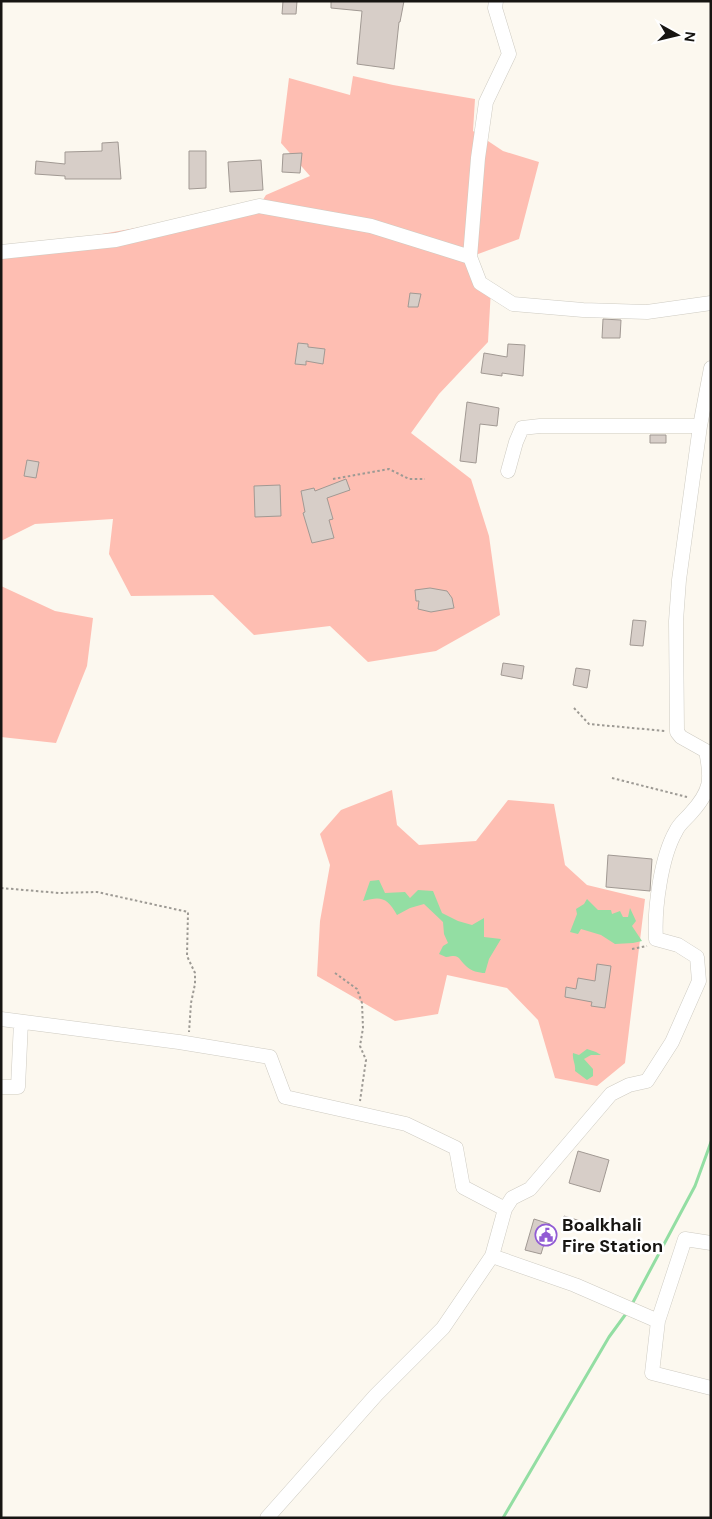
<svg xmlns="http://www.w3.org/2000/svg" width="712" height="1519" font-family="'DM Sans',sans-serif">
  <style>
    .green { fill: #febeb2 }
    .water { fill: #93dea3 }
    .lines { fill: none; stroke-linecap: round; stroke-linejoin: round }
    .stream { stroke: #93dea3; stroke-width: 3 }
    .building { fill: #d7cec8; stroke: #a19993 }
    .street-casing { stroke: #cecbc2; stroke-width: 15 }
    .path { stroke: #9d9a94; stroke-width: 2; stroke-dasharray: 2.5 2.5; stroke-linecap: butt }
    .street { stroke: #fff; stroke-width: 14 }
    .labels { text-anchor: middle; stroke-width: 5; stroke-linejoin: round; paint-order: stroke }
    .poi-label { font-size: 18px; font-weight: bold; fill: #171512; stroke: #fff; text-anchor: start }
  </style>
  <rect width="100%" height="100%" fill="#fcf8ef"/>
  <path class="green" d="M353 76 393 85 475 99 473 131 503 151 539 162 519 239 470 257 491 289 488 342 439 394 411 433 471 479 489 536 500 615 436 651 368 662 330 626 254 635 213 595 131 596 109 554 113 519 35 524 1 541V252L259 206 266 195 310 176 281 143 289 78 350 95Z
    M1 586 55 611 93 618 87 666 56 743 1 737Z
    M392 790 397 825 419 845 476 841 508 800 554 804 565 865 587 885 645 899 625 1063 597 1086 555 1078 538 1020 507 988 447 975 438 1014 395 1021 317 976 320 921 330 865 320 834 341 810Z"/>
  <path class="water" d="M379 880 385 893 405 892 410 898 418 890 433 891 442 913 458 921 472 925 484 918V937L501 939 489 959 485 973C479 973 471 971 466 966 457 957 460 954 446 957L439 954 443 946 448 943 444 934 443 922 424 904 410 908 397 915C387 898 382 896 363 901L370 881Z
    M587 899 598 910H611L612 914 620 911 623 917H628L630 908 636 921 632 926 642 941 633 943 615 944 601 935 581 929 578 934 570 932 577 914 576 909 584 904Z
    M587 1049 596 1052 601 1055H591L584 1059 593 1069V1076L587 1080 575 1071C576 1064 572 1060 573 1053L579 1055Z"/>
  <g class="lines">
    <path class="stream" d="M631 1306 695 1186 711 1142
      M503 1518 609 1337 628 1311"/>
  </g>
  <path class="building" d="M283 1H297L296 14H282Z
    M331 1H404L400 22H399L394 69 357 64 362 11 331 8Z
    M118 142 121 179H65V176L35 174 36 161 65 164V152L102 151V143Z
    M189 151H206V188L189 189Z
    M302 153 300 173 282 172 283 154Z
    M261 160 263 190 230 192 228 162Z
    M410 293 421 294 418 307H408Z
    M603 319 621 320 620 338H602Z
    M298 343 308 344V347L325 349 323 364 306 361V365L295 364Z
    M508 344 525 345 523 376 502 373V376L481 373 484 353 507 357Z
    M467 402 499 408 497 426 480 424 476 463 460 461Z
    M650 435H666V443H650Z
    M27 460 39 462 36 478 24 476Z
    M346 479 350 490 327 498 333 519 329 520 334 538 312 543 303 513 305 512 301 491 314 488 315 491Z
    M280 485 281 516 255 517 254 486Z
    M430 588 447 591 452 598 454 608 431 612 418 609 419 601H416L415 590Z
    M633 620 646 621 643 646 630 645Z
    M503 663 524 666 522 679 501 675Z
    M576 668 590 670 587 688 573 685Z
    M608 855 652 859 650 891 606 887Z
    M597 964 611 966 605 1008 591 1006 592 1002 565 997 566 987 576 989 578 978 595 981Z
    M578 1151 609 1160 600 1192 569 1183Z
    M564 1216 584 1222 582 1230 562 1225Z
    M534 1219 550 1224 541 1254 525 1250Z"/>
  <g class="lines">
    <g class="street-casing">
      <path id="street" d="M1 252 116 240 259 206 371 226 470 257 480 283 513 304 583 310 647 312 711 303
        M470 257 478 158 486 102 509 54 495 8 496 1
        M508 471 516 442 522 428 540 426H700
        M1 1019 179 1042 270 1057 285 1097 406 1124 456 1148 463 1187 505 1209 492 1256 443 1328 376 1395 267 1518
        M1 1087H18L21 1022
        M505 1209 512 1198 530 1189 611 1094 629 1085 647 1081 672 1042 699 981 697 957 678 945 656 939C654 909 661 857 676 831 679 824 686 819 691 813 711 791 712 780 706 751L681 737 677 732 676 621 679 580 700 426 711 368
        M711 1243 685 1239 658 1321 652 1373 711 1388
        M492 1256 575 1285 658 1321"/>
    </g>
    <path class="path" d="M333 479 389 469 409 479H425
      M574 708 589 724 665 731
      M612 778 687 797
      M1 888 59 893 97 892 188 912 187 956 195 973V984L191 1003 189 1032
      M632 949 647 946
      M335 973 357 989 362 1003 363 1028 360 1046 366 1060 360 1101"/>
    <use href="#street" class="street"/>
  </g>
  <defs>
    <g id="civic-ring" transform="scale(1.125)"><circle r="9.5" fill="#fff" stroke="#915bd4" stroke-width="1.5"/><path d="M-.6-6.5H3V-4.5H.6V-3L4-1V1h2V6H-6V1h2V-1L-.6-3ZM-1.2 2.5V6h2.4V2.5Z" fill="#915bd4"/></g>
  </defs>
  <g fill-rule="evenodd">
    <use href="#civic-ring" x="546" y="1235"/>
  </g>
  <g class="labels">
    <g class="poi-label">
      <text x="562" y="1231">Boalkhali<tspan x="562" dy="21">Fire Station</tspan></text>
    </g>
  </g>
  <rect width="712" height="1519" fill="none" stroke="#171512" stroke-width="5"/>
  <g transform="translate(677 35) rotate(98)" stroke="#ffffff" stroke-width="4" paint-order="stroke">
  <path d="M0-4L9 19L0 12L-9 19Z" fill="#171512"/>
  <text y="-8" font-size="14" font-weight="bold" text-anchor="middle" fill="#171512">N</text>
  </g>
</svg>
